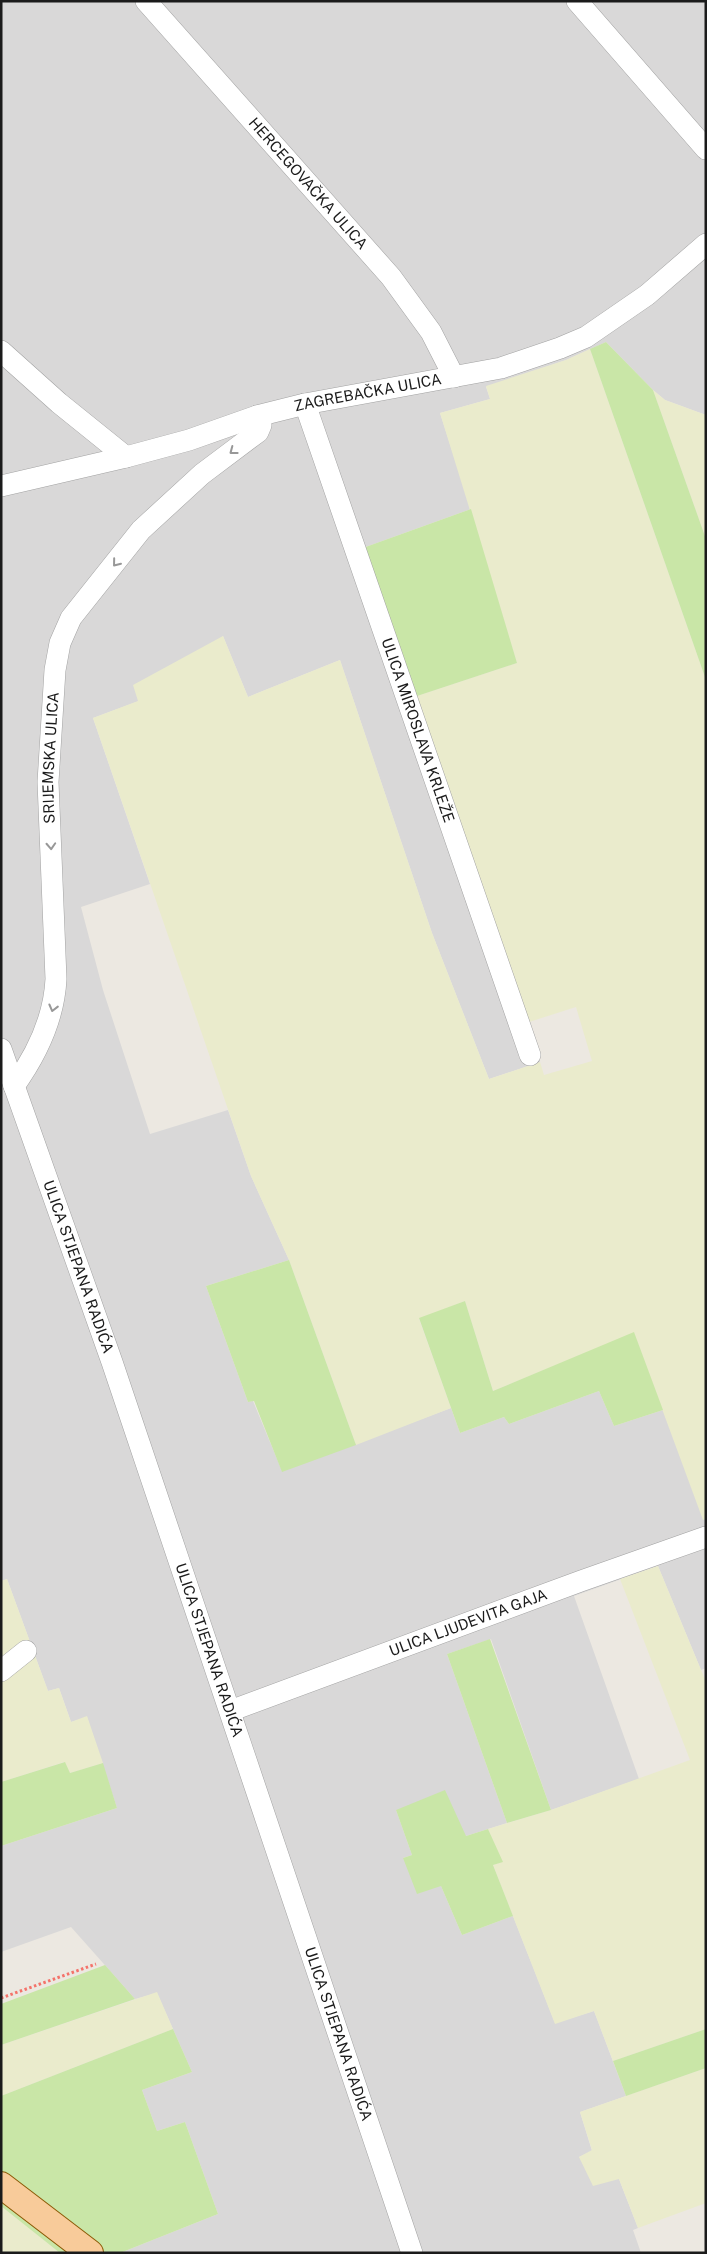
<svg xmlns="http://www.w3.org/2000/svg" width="707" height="2254" font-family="'Public Sans',sans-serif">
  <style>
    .residential { fill: #d9d8d8 }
    .farmland { fill: #eaebcc }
    .grass { fill: #c9e6a7 }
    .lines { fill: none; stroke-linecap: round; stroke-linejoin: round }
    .minor-casing { stroke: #a2a2a2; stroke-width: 22 }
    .major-casing { stroke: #8c5a06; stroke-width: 28 }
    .path { stroke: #f4726a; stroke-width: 3; stroke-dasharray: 2.5 2.5; stroke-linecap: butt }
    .minor { stroke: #fff; stroke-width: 21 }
    .major { stroke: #f8cb9a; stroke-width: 26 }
    .oneway { stroke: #989898 }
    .labels { text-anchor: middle; stroke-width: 5; stroke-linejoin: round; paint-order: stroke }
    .street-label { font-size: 15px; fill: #1b1b1b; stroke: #fff }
  </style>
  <rect width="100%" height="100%" fill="#ece8e1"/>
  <path class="residential" d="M1 1H706V415L665 400 653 390 606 342 566 360 486 387 490 399 440 413 471 509 360 549 454 825 540 1062 489 1079 432 933 340 660 248 697 223 636 139 701 93 718 150 884 81 907 103 990 150 1134 228 1110 251 1176 289 1260 206 1286 248 1402 253 1401 282 1471 451 1408 460 1433 504 1417 509 1424 599 1391 614 1426 663 1410 704 1519H706V1668L701 1670 658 1566 574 1596 639 1779 551 1810 491 1639 447 1654 507 1823 466 1836 396 1810 412 1855 403 1858 441 1886 462 1935 513 1916 555 2023 594 2011 626 2096 580 2112 592 2151 579 2157 619 2179 638 2228 633 2230 641 2253H120L218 2214 185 2122 157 2131 142 2090 192 2072 157 1993 135 1999 71 1927 1 1952V1846L117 1808 87 1717 71 1722 59 1688 48 1691 7 1579 1 1581Z"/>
  <path class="farmland" d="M590 349 706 680V1519L703 1520 634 1333 493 1391 465 1301 419 1319 451 1408 356 1445 289 1260 251 1176 93 718 138 701 133 685 223 636 248 697 340 660 432 933 489 1079 540 1062 544 1075 592 1061 576 1007 526 1023 411 698 517 663 440 413 490 399 486 386 566 360Z
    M653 390 665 400 706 415V539Z
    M658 1566 706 1682V2029L613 2061 594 2011 555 2024 493 1865 502 1862 488 1829 551 1810 690 1760 620 1579Z
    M7 1579 48 1691 59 1688 71 1722 87 1716 103 1763 70 1773 64 1762 1 1782V1581Z
    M157 1992 173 2029 1 2096V2045Z
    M706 2068V2203L638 2228 619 2179 593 2186 579 2157 592 2150 580 2112Z
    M1 2206 9 2212 60 2253H1Z"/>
  <path class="grass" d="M606 342 653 390 706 539V680L590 349Z
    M471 509 517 663 411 698 360 549Z
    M289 1260 356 1445 282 1472 254 1401 248 1402 206 1286Z
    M465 1301 493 1391 634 1332 663 1410 614 1426 599 1391 509 1424 504 1417 460 1433 419 1318Z
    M490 1639 551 1810 507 1823 447 1654Z
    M65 1762 70 1773 103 1763 117 1808 1 1846V1782Z
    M445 1790 466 1836 488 1829 503 1862 493 1865 513 1916 462 1935 441 1886 417 1894 403 1858 412 1855 396 1810Z
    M105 1965 135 1999 1 2045V2004Z
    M173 2029 192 2072 142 2090 157 2131 185 2122 218 2214 120 2253H102L1 2176V2096Z
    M706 2029V2068L626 2096 613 2061Z
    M1 2199 73 2253H60L1 2206Z"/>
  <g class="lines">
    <g class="minor-casing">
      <g id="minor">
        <path id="s1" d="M146 1 391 277 431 332 454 377"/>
        <path d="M577 1 706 149"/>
        <path d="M1 351 59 403 126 457"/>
        <path id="s2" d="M305 404 530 1055"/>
        <path id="s3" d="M1 486 126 457 189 440 257 416 305 404 501 368 560 348 586 337 647 295 706 244"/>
        <path id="s4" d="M1 1049 112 1362 412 2253"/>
        <path id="s5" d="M14 1086C37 1054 54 1019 56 979L48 782 55 670 60 643 71 618 141 530 202 474 258 432 261 425 257 416"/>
        <path d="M1 1671 26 1651"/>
        <path id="s6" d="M230 1711 581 1581 706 1537"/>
      </g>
    </g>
    <g class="major-casing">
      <path id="major" d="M1 2185 90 2253"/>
    </g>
    <path class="path" d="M1 1998 96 1964"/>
    <use href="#minor" class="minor"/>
    <use href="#major" class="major"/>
  </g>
  <defs><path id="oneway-chevron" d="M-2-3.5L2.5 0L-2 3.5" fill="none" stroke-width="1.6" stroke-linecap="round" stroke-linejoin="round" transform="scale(1.25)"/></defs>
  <g class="oneway">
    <use href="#oneway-chevron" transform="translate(233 451) rotate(143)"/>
    <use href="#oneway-chevron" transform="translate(116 563) rotate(129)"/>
    <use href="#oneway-chevron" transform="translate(51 846) rotate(87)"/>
    <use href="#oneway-chevron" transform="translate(53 1008) rotate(104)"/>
  </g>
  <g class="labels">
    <g class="street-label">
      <text dy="5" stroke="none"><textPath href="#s1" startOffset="244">HERCEGOVAČKA ULICA</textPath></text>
      <text dy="5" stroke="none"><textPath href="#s3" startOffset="379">ZAGREBAČKA ULICA</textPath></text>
      <text dy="5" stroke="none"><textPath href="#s2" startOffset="345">ULICA MIROSLAVA KRLEŽE</textPath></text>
      <text dy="5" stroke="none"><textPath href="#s5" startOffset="338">SRIJEMSKA ULICA</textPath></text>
      <text dy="5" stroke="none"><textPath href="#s4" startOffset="231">ULICA STJEPANA RADIĆA</textPath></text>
      <text dy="5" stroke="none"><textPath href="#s6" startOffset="254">ULICA LJUDEVITA GAJA</textPath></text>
      <text dy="5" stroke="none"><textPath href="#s4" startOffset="636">ULICA STJEPANA RADIĆA</textPath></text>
      <text dy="5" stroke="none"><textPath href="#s4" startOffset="1041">ULICA STJEPANA RADIĆA</textPath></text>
    </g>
  </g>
  <rect width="707" height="2254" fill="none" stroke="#1b1b1b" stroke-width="5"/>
</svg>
